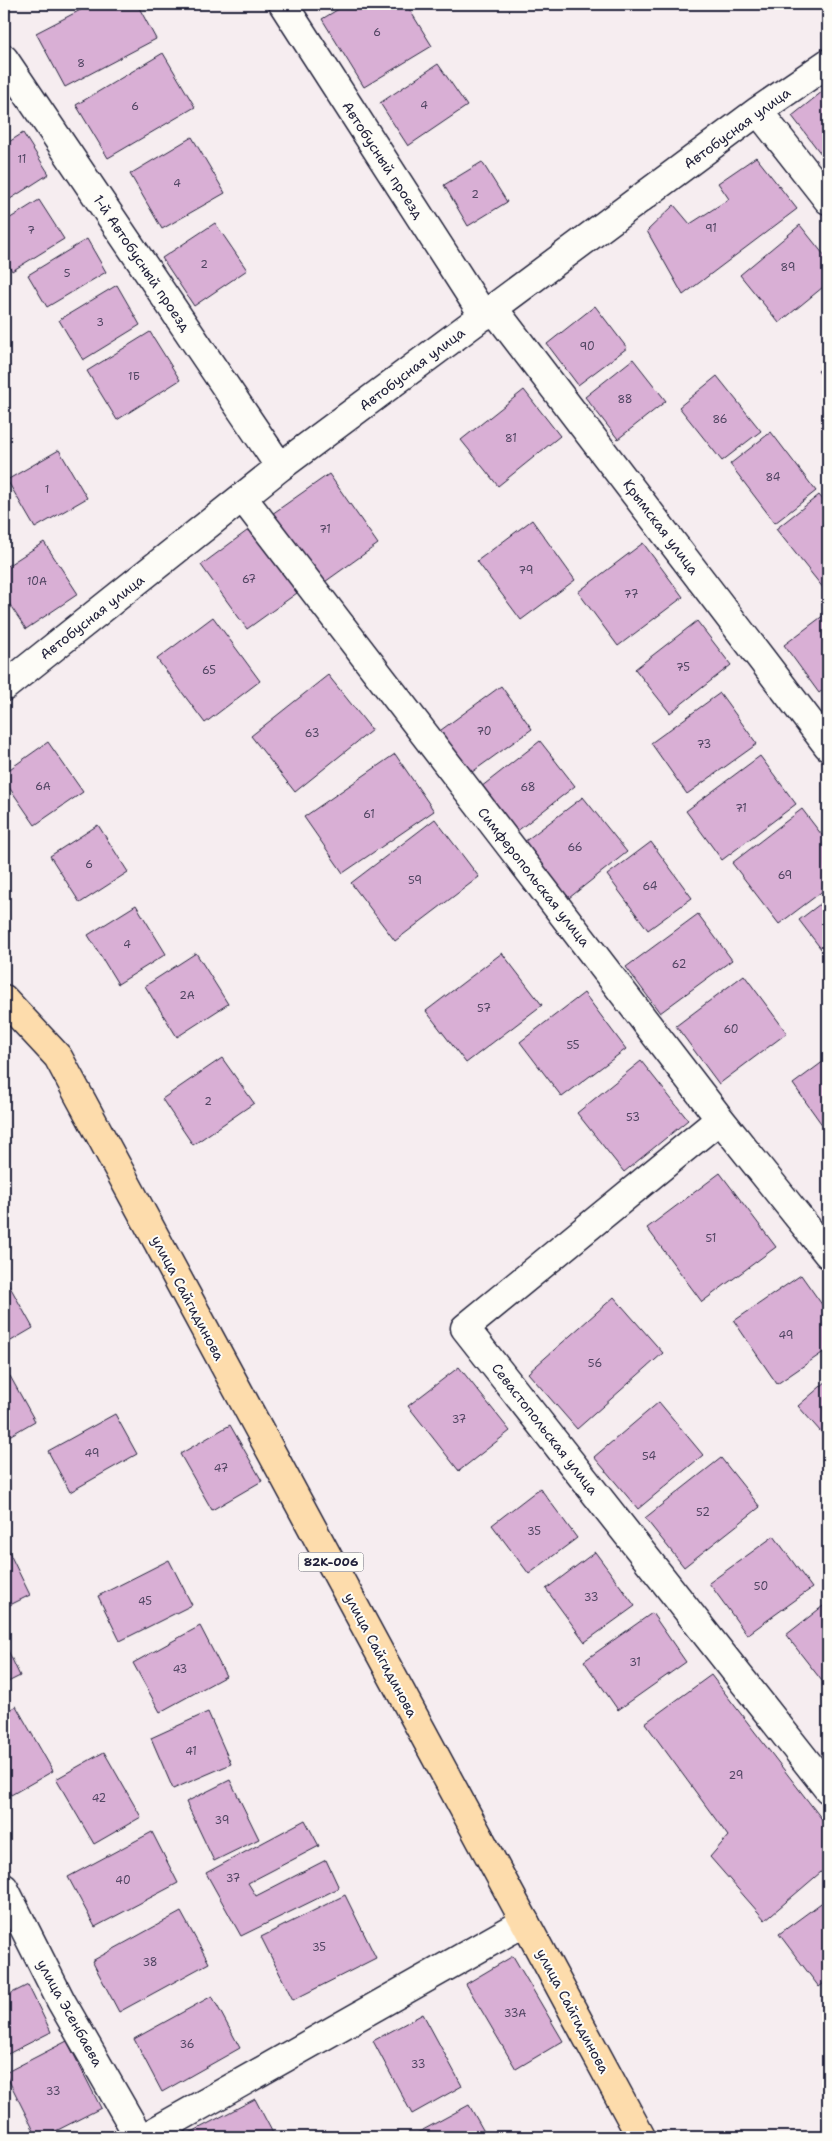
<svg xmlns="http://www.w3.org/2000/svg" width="832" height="2141" font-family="'Shantell Sans',sans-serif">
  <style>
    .building { fill: #d9afd5; stroke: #22223b }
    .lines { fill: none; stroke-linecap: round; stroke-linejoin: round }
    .minor-casing { stroke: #22223b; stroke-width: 31 }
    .primary-casing { stroke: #22223b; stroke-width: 31 }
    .minor { stroke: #fdfcf7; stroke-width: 28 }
    .primary { stroke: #fddcac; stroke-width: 28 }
    .labels { text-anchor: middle; stroke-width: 4; stroke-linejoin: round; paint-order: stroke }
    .number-label { font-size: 11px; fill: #504562 }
    .shield { fill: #fdfcf7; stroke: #646373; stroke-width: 1 }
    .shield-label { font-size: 12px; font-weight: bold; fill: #22223b }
    .street-label { font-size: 14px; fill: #22223b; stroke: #fdfcf7 }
  </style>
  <rect width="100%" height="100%" fill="#f6edf0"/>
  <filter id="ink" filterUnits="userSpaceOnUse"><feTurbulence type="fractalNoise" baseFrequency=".02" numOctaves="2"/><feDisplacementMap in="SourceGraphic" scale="10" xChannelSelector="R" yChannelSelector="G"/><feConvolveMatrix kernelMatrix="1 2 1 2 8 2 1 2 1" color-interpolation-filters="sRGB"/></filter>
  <g filter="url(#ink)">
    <path class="building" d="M92 4H137L156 39 65 87 36 33Z
      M347 4H406L432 46 364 87 322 19Z
      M163 53 195 107 108 158 76 105Z
      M438 64 467 106 408 146 380 103Z
      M828 87V163L792 116Z
      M23 133 49 174 4 203V145Z
      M192 137 225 193 162 229 130 174Z
      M756 157 797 209 683 295 647 231 674 205 690 224 729 199 718 183Z
      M482 162 507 202 468 226 444 185Z
      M39 200 64 239 12 271 4 258V222Z
      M215 223 247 270 194 306 162 258Z
      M800 225 828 260V283L779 323 740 275Z
      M87 239 106 272 47 307 28 275Z
      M117 285 140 325 83 360 59 320Z
      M595 306 627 348 578 385 547 344Z
      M150 332 180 380 117 420 87 371Z
      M633 359 666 401 618 439 585 397Z
      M828 363V384L818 371Z
      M717 376 761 431 722 461 679 407Z
      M524 390 560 436 498 486 461 440Z
      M771 432 816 491 775 523 730 464Z
      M59 450 87 498 35 528 7 480Z
      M329 474 378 544 322 584 272 514Z
      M819 495 828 506V585L824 589 776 529Z
      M532 520 575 580 521 620 477 561Z
      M251 528 297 593 247 629 201 565Z
      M44 542 78 594 26 629 4 596V568Z
      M643 543 683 597 618 646 578 592Z
      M828 612V686L819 693 784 645Z
      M213 617 260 681 205 723 157 659Z
      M697 621 731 665 670 713 635 669Z
      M328 675 372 730 295 792 251 736Z
      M501 686 532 729 468 775 437 733Z
      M720 693 757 744 687 794 651 743Z
      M540 741 575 786 516 832 481 787Z
      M48 742 83 792 35 825 4 780V773Z
      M395 754 434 811 343 873 304 817Z
      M760 756 796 804 722 860 686 811Z
      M583 797 627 852 569 898 524 842Z
      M802 809 828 843V887L779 924 732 863Z
      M435 819 479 877 395 941 351 883Z
      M98 825 128 872 80 903 50 856Z
      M651 842 692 898 648 930 607 875Z
      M828 898V958L799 920Z
      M136 905 166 954 118 984 88 935Z
      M698 914 732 960 660 1013 626 967Z
      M196 953 228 1004 177 1037 145 986Z
      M502 953 542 1005 466 1063 426 1011Z
      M744 975 787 1033 719 1084 676 1026Z
      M584 993 626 1049 562 1097 520 1042Z
      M222 1058 254 1103 193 1145 162 1099Z
      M828 1058V1133L793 1084Z
      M641 1061 688 1120 624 1172 577 1113Z
      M720 1173 776 1247 702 1302 647 1228Z
      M828 1209V1223L821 1214Z
      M801 1275 828 1313V1349L777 1384 734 1321Z
      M4 1276 33 1328 4 1345Z
      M614 1297 663 1353 577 1429 528 1373Z
      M459 1367 510 1431 459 1471 408 1406Z
      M10 1376 35 1421 4 1439V1380Z
      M828 1380V1440L798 1406Z
      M659 1402 703 1455 638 1509 594 1457Z
      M115 1414 137 1454 70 1492 48 1451Z
      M230 1425 262 1481 212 1510 180 1454Z
      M721 1458 760 1507 684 1567 645 1518Z
      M540 1488 577 1538 529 1574 492 1525Z
      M774 1536 812 1588 747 1635 709 1583Z
      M4 1542 30 1595 4 1608Z
      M595 1552 635 1606 585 1642 546 1589Z
      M169 1560 192 1605 120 1641 98 1596Z
      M823 1606 828 1613V1676L822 1681 786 1635Z
      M652 1613 686 1662 618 1710 584 1661Z
      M200 1626 226 1676 160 1712 133 1663Z
      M4 1642 20 1676 4 1684Z
      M711 1675 828 1827V1866L765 1920 710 1857 728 1836 645 1723Z
      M16 1706 53 1771 11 1795 4 1783V1713Z
      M208 1712 231 1764 173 1789 151 1738Z
      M104 1752 141 1817 94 1844 56 1779Z
      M230 1780 259 1839 214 1861 186 1802Z
      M305 1820 319 1846 248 1883 256 1896 326 1860 339 1888 241 1936 206 1873Z
      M152 1832 178 1883 95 1927 68 1877Z
      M345 1895 376 1958 293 2000 261 1937Z
      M828 1898V1980L819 1987 779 1934Z
      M181 1912 209 1963 119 2012 92 1961Z
      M513 1956 563 2041 516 2069 466 1984Z
      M28 1985 51 2032 4 2056V1997Z
      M212 1996 240 2048 162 2092 134 2039Z
      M423 2014 462 2086 412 2114 373 2041Z
      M67 2041 101 2108 44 2137H37L5 2073Z
      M255 2099 275 2137H187L186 2135Z
      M469 2105 487 2137H410Z"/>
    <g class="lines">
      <g class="minor-casing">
        <path id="minor" d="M283 4 484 316
          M4 59 280 467
          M758 111 828 200
          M493 308 828 746
          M243 498 720 1119 828 1254
          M4 687 280 467 758 111 828 63
          M720 1119 465 1328 828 1789
          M4 1888 61 2001 139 2137
          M145 2137 525 1922"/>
      </g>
      <g class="primary-casing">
        <path id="primary" d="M4 999 58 1057 641 2137"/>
      </g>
      <use href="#minor" class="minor"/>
      <use href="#primary" class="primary"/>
    </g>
  </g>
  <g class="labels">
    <g class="number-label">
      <text x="377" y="36">6</text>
      <text x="81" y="67">8</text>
      <text x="424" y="109">4</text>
      <text x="135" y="110">6</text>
      <text x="22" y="163">11</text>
      <text x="177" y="187">4</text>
      <text x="475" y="198">2</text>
      <text x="711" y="232">91</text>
      <text x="31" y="234">7</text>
      <text x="204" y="268">2</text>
      <text x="788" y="271">89</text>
      <text x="67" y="277">5</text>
      <text x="100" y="326">3</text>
      <text x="587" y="350">90</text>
      <text x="134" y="380">1Б</text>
      <text x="625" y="403">88</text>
      <text x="720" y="423">86</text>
      <text x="511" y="442">81</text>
      <text x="773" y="481">84</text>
      <text x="47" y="493">1</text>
      <text x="325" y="533">71</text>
      <text x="526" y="574">79</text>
      <text x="249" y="583">67</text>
      <text x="37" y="585">10А</text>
      <text x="631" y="598">77</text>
      <text x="683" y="671">75</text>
      <text x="209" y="674">65</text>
      <text x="484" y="735">70</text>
      <text x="312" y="737">63</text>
      <text x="704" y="748">73</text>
      <text x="43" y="790">6А</text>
      <text x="528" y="791">68</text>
      <text x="741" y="812">71</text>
      <text x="369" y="818">61</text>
      <text x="575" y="851">66</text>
      <text x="89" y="868">6</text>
      <text x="785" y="879">69</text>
      <text x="415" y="884">59</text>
      <text x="650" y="890">64</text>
      <text x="127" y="948">4</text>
      <text x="679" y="968">62</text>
      <text x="187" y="999">2А</text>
      <text x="484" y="1012">57</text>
      <text x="731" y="1033">60</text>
      <text x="573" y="1049">55</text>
      <text x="208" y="1105">2</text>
      <text x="633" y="1121">53</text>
      <text x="711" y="1242">51</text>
      <text x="786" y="1339">49</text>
      <text x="595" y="1367">56</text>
      <text x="459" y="1423">37</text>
      <text x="92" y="1457">49</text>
      <text x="649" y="1460">54</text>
      <text x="221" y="1472">47</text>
      <text x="703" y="1516">52</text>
      <text x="534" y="1535">35</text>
      <text x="761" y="1590">50</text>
      <text x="591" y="1601">33</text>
      <text x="145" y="1605">45</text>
      <text x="635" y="1666">31</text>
      <text x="180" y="1673">43</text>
      <text x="191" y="1755">41</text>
      <text x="736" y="1779">29</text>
      <text x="99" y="1802">42</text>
      <text x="222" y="1824">39</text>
      <text x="233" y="1882">37</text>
      <text x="123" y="1884">40</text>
      <text x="319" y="1951">35</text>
      <text x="150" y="1966">38</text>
      <text x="515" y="2017">33А</text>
      <text x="187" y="2048">36</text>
      <text x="418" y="2068">33</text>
      <text x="53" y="2095">33</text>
    </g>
    <rect class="shield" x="298.5" y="1552.5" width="65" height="19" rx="4"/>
    <g class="shield-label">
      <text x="331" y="1566">82К-006</text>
    </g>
    <g class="street-label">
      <text transform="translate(737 128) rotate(-36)" y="5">Автобусная улица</text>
      <text transform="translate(383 160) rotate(57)" y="5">Автобусный проезд</text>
      <text transform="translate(142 263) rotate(56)" y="5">1-й Автобусный проезд</text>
      <text transform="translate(412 369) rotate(-37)" y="5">Автобусная улица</text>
      <text transform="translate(661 527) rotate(53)" y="5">Крымская улица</text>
      <text transform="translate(92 617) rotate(-38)" y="5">Автобусная улица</text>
      <text transform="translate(534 877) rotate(52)" y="5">Симферопольская улица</text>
      <text transform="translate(188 1298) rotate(62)" y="5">улица Сайгидинова</text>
      <text transform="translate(545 1429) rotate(52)" y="5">Севастопольская улица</text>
      <text transform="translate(381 1655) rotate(62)" y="5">улица Сайгидинова</text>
      <text transform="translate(573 2011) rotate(62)" y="5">улица Сайгидинова</text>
      <text transform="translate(70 2013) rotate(61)" y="5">улица Эсенбаева</text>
    </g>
  </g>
  <rect width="832" height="2141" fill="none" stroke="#fdfcf7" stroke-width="20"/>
  <rect x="10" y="10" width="812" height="2121" fill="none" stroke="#22223b" stroke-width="2" filter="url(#ink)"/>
</svg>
